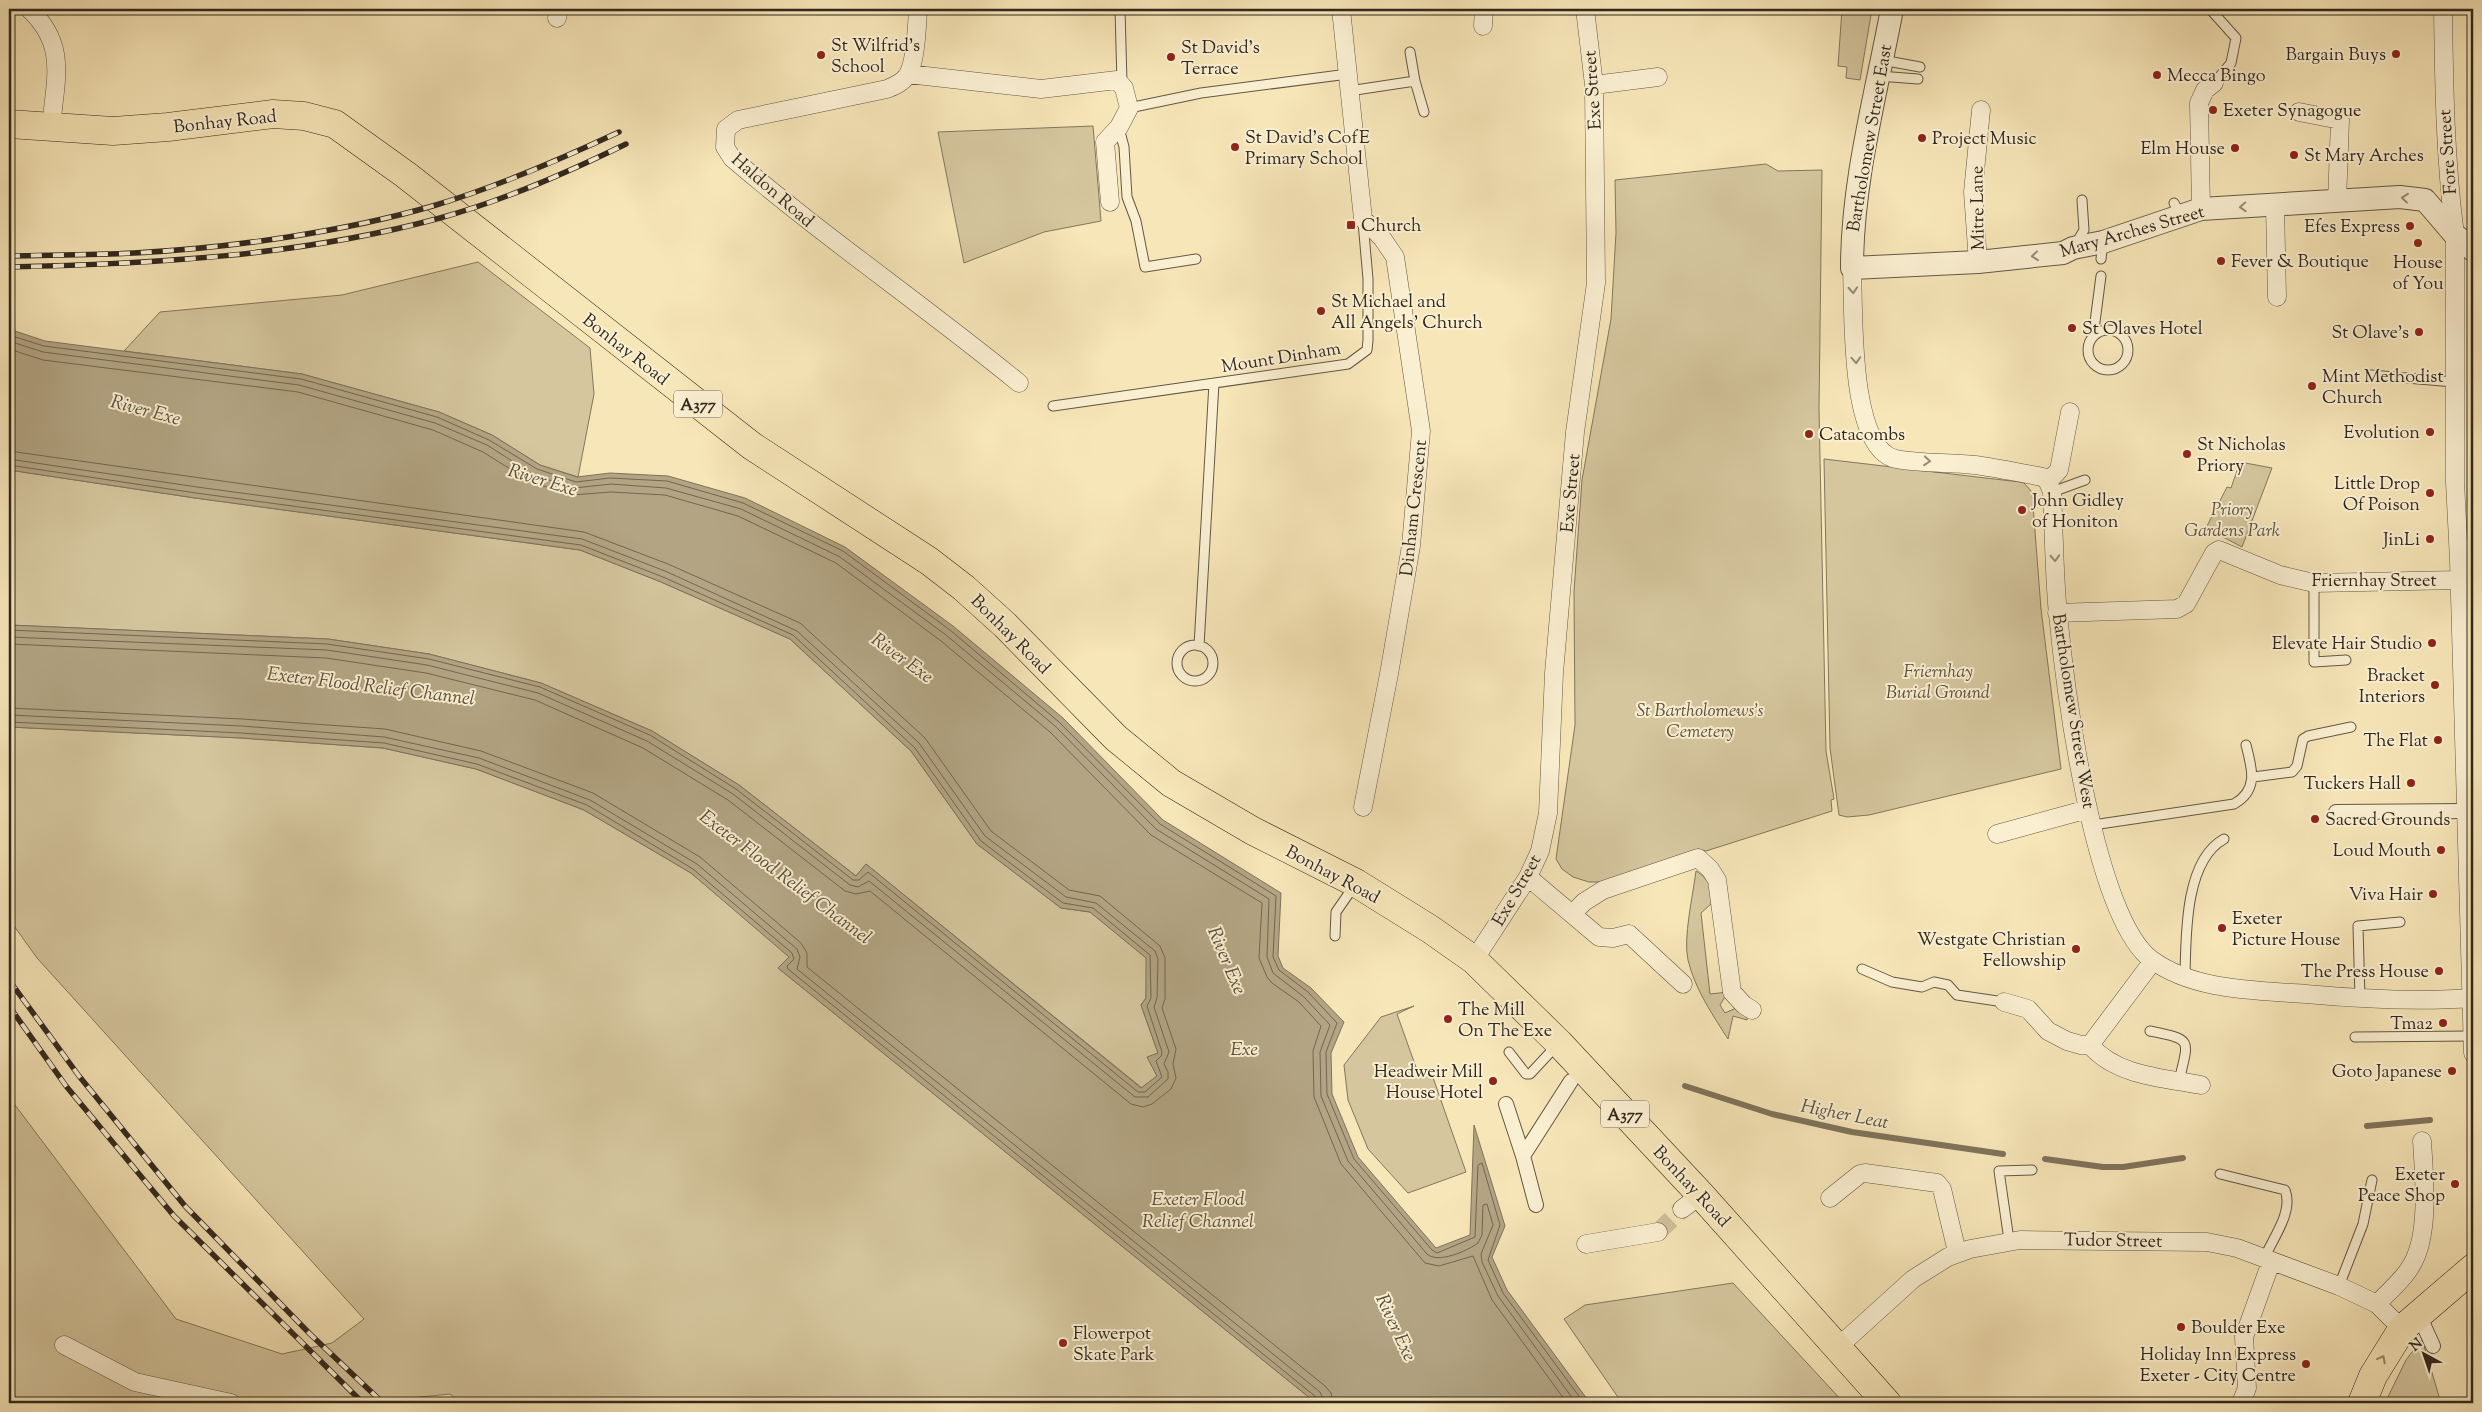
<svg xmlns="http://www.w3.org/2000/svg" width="2482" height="1412" font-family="'Sorts Mill Goudy',serif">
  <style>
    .green { fill: #d5c69e; stroke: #82775e }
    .water { fill: #b3a584; stroke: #7f735b }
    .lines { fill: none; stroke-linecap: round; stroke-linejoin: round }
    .shore { stroke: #726651; stroke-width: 1 }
    .stream { stroke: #7f735b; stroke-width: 6 }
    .minor-tunnel { stroke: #cfc099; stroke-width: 18; stroke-dasharray: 18 9; stroke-linecap: butt }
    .service-casing { stroke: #625844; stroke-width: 11 }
    .pedestrian-casing { stroke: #625844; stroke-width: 16 }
    .minor-casing { stroke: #625844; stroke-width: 19 }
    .tertiary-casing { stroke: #625844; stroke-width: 24 }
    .primary-casing { stroke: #30281e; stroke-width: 29 }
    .trunk-casing { stroke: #30281e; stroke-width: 29 }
    .service { stroke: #faefd1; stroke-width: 9 }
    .pedestrian { stroke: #faefd1; stroke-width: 14 }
    .minor { stroke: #faefd1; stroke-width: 18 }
    .tertiary { stroke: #faefd1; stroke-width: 22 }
    .primary { stroke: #f7e6b8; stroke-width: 28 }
    .trunk { stroke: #f7e6b8; stroke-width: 28 }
    .rail-casing { stroke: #30281e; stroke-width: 5.5 }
    .rail { stroke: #faefd1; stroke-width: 4; stroke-dasharray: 11; stroke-linecap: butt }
    .oneway { stroke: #958c78 }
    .oneway2 { stroke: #94876b }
    .poi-dot { fill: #8f2418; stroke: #faefd1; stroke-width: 2 }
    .labels { text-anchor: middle; stroke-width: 4; stroke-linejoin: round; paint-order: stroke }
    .shield { fill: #faefd1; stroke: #6d6454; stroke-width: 1 }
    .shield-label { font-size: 16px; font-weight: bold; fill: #30281e }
    .poi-label { font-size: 18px; fill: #30281e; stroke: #faefd1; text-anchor: start }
    .street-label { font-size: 18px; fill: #30281e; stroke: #faefd1 }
    .park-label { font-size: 18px; font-style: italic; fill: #59503e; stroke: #faefd1 }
    .water-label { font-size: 19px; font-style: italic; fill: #574e3d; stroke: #faefd1 }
  </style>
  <rect width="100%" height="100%" fill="#f7e6b8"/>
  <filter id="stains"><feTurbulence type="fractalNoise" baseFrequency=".004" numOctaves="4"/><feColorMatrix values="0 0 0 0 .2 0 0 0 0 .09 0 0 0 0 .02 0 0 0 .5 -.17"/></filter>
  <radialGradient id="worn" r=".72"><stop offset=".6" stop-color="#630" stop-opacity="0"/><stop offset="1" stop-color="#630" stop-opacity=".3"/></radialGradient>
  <path class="green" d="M1842 9H1872L1860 80 1846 78 1847 67 1838 66Z
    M1093 126 1101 221 1044 232 964 263 938 132Z
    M1766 164 1778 171 1822 170 1819 408 1826 751 1834 799 1831 800 1832 811 1706 851 1699 849 1606 882H1589L1573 877 1562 869 1556 859 1575 725 1574 591 1582 480 1611 319 1616 233 1615 180Z
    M478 262 590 348 594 394 578 477 540 465 492 435 439 412 302 374 124 351 160 312 342 295Z
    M1824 459 2020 482 2024 483 2032 492 2041 609 2061 769 1869 815 1847 817 1839 815 1830 748Z
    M2240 462 2272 468 2242 547 2206 528 2227 487 2231 488Z
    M9 470 195 498 580 550 661 582 790 639 911 751 977 844 1061 908 1090 912 1147 958 1146 998 1141 1005 1158 1053 1148 1058 1157 1076 1142 1088 866 864 856 876 739 785 652 731 541 683 429 654 328 639 9 625Z
    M9 727 241 738 383 748 476 769 584 810 691 873 790 957 778 968 1316 1403H461L450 1394 391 1400 382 1403H9V1097L176 1319 282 1354 332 1343 364 1319 37 958 9 919Z
    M1696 871C1709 879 1714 889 1711 904L1701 913 1710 994 1728 992 1720 1005 1725 1013 1736 1008 1748 1011 1747 1020 1733 1016 1728 1039C1712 1014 1695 989 1688 960 1683 938 1693 895 1696 871Z
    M1414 1006 1397 1014 1418 1073 1430 1069 1466 1172 1408 1193 1368 1149 1348 1100 1344 1065 1381 1017Z
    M1733 1283 1844 1403H1622L1564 1319 1585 1305Z
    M2422 1339 2441 1403H2385L2406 1360Z"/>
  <path class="water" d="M9 329 45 341 302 374 439 412 492 435 540 465 577 477 610 473 668 476 745 498 845 547 953 626 1063 718 1163 820 1281 893 1278 956 1283 968 1311 988 1344 1022 1331 1053 1332 1094 1358 1157 1436 1248 1470 1235 1474 1125 1505 1226 1492 1257 1507 1290 1590 1403H1316L778 968 789 957 691 873 584 810 476 769 383 748 241 738 9 727V625L328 639 429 654 541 683 652 731 739 785 856 876 866 864 1141 1088 1157 1076 1147 1057 1158 1053 1141 1005 1146 998V958L1090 912 1061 908 977 844 911 751 790 639 661 582 580 550 195 498 9 470Z"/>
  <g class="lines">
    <path class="shore" d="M9 335 44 346 301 379 437 417 489 440 537 469 576 482 610 478 667 481 743 503 843 551 950 630 1059 722 1160 824 1276 896 1273 957 1279 970 1308 992 1337 1023 1326 1052 1327 1094 1354 1159 1432 1250 1437 1253 1475 1237 1478 1165 1482 1163 1500 1225 1488 1260 1503 1293 1584 1403
      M9 341 43 352 299 385 435 423 487 445 534 475 574 488 611 484 666 488 741 509 840 557 946 635 1055 726 1156 829 1269 899 1267 957 1273 973 1304 997 1330 1025 1320 1052 1321 1096 1348 1161 1427 1254C1438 1264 1467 1251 1478 1243L1482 1235 1483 1205 1487 1204 1493 1225 1481 1254 1482 1262 1498 1296 1576 1403
      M9 349 43 360 298 392 433 430 483 452 531 482 572 495 611 492 665 495 738 516 836 563 941 641 1050 732 1151 835 1262 903 1259 958 1267 977 1272 983 1299 1002 1321 1026 1313 1051 1314 1097 1341 1164 1425 1263 1439 1266 1473 1256 1492 1300 1567 1403
      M9 451 584 532 668 564 800 623 925 738 991 831 1069 890 1100 896 1160 946 1165 958V999L1162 1008 1176 1049 1173 1064 1176 1078 1171 1089 1152 1104 1143 1107 1131 1104 870 891 856 894 845 891 728 800 643 748 535 700 426 673 326 658 9 644
      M9 459 197 487 582 539 665 571 797 631 919 743 985 836 1066 897 1096 903 1155 951 1158 959 1157 998 1154 1007 1169 1052 1164 1064 1168 1072V1079L1148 1097H1135L869 881 858 887 850 885 733 794 647 741 538 693 427 665 327 650 9 637
      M9 465 196 493 581 545 663 577 793 635 915 748 981 841 1063 903 1093 908 1150 955 1151 998 1147 1006 1162 1052 1161 1056 1156 1061 1162 1077 1145 1092H1138L868 872 859 880H853L736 789 650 735 540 687 429 659 327 644 9 630
      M9 708 242 719 385 729 481 751 593 793 700 857 801 943 807 953V967L1325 1386 1331 1393 1333 1403
      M9 715 242 726 384 737 479 758 590 800 697 864 797 949 800 957 797 969 1320 1392 1325 1403
      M9 722 241 733 384 743 477 764 587 805 693 869 792 953 794 959 787 966 788 969 1316 1397 1319 1403"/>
    <path class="stream" d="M1685 1086 1772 1114 1852 1132 2003 1154
      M2367 1126 2430 1120
      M2045 1159 2103 1167H2123L2183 1158"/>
    <path class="minor-tunnel" d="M1658 1232 1682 1209"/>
    <g class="service-casing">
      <path id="service" d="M1120 9 1122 83
        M2210 9 2236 38 2231 63 2214 83
        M1410 52 1415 81 1424 112
        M1882 60 1920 67
        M1879 76 1918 79
        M1349 91 1415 81
        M1129 108 1201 93 1348 74
        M1119 128 1124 147 1127 197 1136 221 1145 267 1196 259
        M2174 203 2181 216
        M2075 245 2084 230 2082 200
        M2101 259 2103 242
        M2088 350a20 20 0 1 1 40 0a20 20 0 1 1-40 0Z
        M2093 337 2101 276
        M2371 375 2454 382
        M1053 406 1348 364 1367 350 1368 340V279L1363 222
        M2052 492 2085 480
        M2314 583V662L2346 660
        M1177 663a18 18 0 1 1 36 0a18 18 0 1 1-36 0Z
        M1199 646 1214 383
        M2253 777 2292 772 2297 766 2303 739 2308 736 2351 727
        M2093 825 2234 804C2259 790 2252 768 2246 745
        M1335 936 1336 912 1354 886
        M1862 969 1892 982 1922 987 1934 982 1948 985 1957 995 2004 1002
        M2185 977C2186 938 2184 861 2224 839
        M2360 999 2358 926 2400 922
        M2150 1031C2193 1040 2189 1038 2179 1081
        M2355 1037 2473 1036
        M1509 1052 1526 1074H1530L1557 1045
        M2220 1174 2285 1190C2294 1212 2272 1239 2264 1259
        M2009 1240 1999 1171 2032 1170
        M2339 1286 2363 1224 2372 1180"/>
    </g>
    <g class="pedestrian-casing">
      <path id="pedestrian" d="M2459 560H2473
        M2336 812 2466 811
        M1506 1104 1523 1156 1536 1205
        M1523 1156 1571 1081
        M2419 1315 2433 1346"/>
    </g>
    <g class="minor-casing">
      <path id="minor" d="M29 9C68 45 55 80 51 128
        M918 9C917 26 916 63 907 76 902 83 894 86 887 89L738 120 726 129 725 147 732 158C824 237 925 306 1019 383
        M1341 9 1363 219 1382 238 1395 257 1421 431 1411 546 1389 674 1363 807
        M2443 9C2444 85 2445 160 2455 235V482L2459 560 2473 1053
        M557 18 559 9
        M1483 26 1484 9
        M908 74 1041 89 1117 80 1124 88 1129 108 1119 127 1105 142 1110 202
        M1594 85 1658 77
        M2299 112 2340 120 2337 202
        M2275 206 2277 297
        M2201 209 2199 103 2205 90 2214 83
        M1978 262 1973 192 1981 110
        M1852 268C1854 308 1848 449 1896 459 1922 464 1949 462 1975 465 1998 468 2020 473 2043 477L2048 482 2052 492C2054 532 2054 574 2058 614 2065 688 2094 918 2152 960 2195 991 2255 990 2306 994 2361 999 2418 1002 2473 998
        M2048 482 2059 470 2070 412
        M2057 613 2177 609 2186 604 2214 553 2219 550 2280 575 2314 583 2459 580
        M1997 834 2088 809
        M1528 877 1599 937 1613 938 1629 934 1683 984
        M1573 913 1584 902 1603 890 1698 858 1710 869 1717 880 1732 992 1744 1005 1752 1010
        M1474 960 1528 877 1540 851 1548 813 1554 673 1575 432 1596 283 1594 85 1585 9
        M2004 1002 2028 1009 2048 1031 2067 1041 2081 1045H2090L2153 961
        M2090 1045C2116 1076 2164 1078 2201 1085
        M1830 1198 1860 1174 1865 1173 1937 1183 1942 1189 1957 1252
        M1682 1209 1701 1195
        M1586 1244 1658 1232
        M2377 1304C2390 1290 2409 1275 2416 1256 2429 1225 2424 1174 2422 1141
        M64 1345 135 1382 231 1403
        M1838 1347 1913 1279 1948 1257 1970 1249 2020 1240 2207 1242 2237 1248 2339 1286 2377 1304 2402 1329
        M2241 1403 2247 1388 2244 1337 2271 1262"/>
    </g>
    <g class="tertiary-casing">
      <path id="tertiary" d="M1892 9C1876 95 1852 181 1852 268L1978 262 2063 253 2073 248 2103 242 2201 209 2400 197 2425 200 2455 235 2473 250"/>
    </g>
    <g class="primary-casing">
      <path id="primary" d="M2362 1403 2373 1376 2402 1329 2473 1268"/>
    </g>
    <g class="trunk-casing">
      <path id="trunk" d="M9 124 113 131 168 127 273 114 304 116 335 124 406 175 752 446 929 561 964 588 1005 625 1116 738 1171 783 1253 831 1356 883 1430 929 1474 960 1559 1043 1701 1195 1887 1403"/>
    </g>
    <use href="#service" class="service"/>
    <use href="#pedestrian" class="pedestrian"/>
    <use href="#minor" class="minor"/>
    <use href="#tertiary" class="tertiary"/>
    <use href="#primary" class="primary"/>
    <use href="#trunk" class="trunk"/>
    <g class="rail-casing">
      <path id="rail" d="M9 256C50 255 92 255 134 253 230 248 344 232 436 205 499 186 559 160 619 132
        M9 267C153 264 300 256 440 218 505 200 566 173 626 144
        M9 980 79 1076 185 1206 310 1334 383 1403
        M9 1006 66 1086 174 1216 363 1403"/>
    </g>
    <use href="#rail" class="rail"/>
  </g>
  <defs><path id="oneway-chevron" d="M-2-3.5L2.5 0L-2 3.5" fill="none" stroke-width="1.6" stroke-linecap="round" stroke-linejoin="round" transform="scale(1.25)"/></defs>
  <g class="oneway">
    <use href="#oneway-chevron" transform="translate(2405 198) rotate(-174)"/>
    <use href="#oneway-chevron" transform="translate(2243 207) rotate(177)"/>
    <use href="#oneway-chevron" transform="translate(2035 256) rotate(174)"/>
    <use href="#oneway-chevron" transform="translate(1853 290) rotate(87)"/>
    <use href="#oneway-chevron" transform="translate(1856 360) rotate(86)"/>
    <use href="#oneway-chevron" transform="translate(1927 461) rotate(5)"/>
    <use href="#oneway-chevron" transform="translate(2055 558) rotate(87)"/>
  </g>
  <use class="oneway2" href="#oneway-chevron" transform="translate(2382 1359) rotate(-62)"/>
  <g class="poi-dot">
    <circle cx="2396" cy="54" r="5"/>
    <circle cx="821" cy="55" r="5"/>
    <circle cx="1171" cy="57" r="5"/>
    <circle cx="2157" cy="75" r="5"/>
    <circle cx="2213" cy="110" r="5"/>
    <circle cx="1922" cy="138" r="5"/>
    <circle cx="1235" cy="147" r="5"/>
    <circle cx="2235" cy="148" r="5"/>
    <circle cx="2294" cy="155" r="5"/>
    <rect x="1346" y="220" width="10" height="10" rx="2.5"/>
    <circle cx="2410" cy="226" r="5"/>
    <circle cx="2418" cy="243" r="5"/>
    <circle cx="2221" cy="261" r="5"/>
    <circle cx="1321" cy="311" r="5"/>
    <circle cx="2072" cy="328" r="5"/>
    <circle cx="2419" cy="332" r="5"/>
    <circle cx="2312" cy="386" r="5"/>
    <circle cx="2430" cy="432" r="5"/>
    <circle cx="1809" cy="434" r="5"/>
    <circle cx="2187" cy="454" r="5"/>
    <circle cx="2430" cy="493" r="5"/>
    <circle cx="2022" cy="510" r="5"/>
    <circle cx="2430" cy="539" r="5"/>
    <circle cx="2432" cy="643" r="5"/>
    <circle cx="2435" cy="685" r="5"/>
    <circle cx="2438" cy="740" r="5"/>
    <circle cx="2411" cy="783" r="5"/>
    <circle cx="2315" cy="819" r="5"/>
    <circle cx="2441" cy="850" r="5"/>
    <circle cx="2433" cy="894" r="5"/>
    <circle cx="2222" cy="928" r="5"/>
    <circle cx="2076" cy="949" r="5"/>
    <circle cx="2439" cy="971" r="5"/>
    <circle cx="1448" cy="1019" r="5"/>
    <circle cx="2443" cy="1023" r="5"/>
    <circle cx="2452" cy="1071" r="5"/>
    <circle cx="1493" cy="1081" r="5"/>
    <circle cx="2455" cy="1184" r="5"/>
    <circle cx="2181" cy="1327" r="5"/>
    <circle cx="1063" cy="1343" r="5"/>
    <circle cx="2306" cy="1364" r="5"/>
  </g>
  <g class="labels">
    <g class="shield">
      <rect x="674" y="390.5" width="48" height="27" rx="4"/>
      <rect x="1601" y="1100.5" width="48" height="27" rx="4"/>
    </g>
    <g class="shield-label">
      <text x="698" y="410">A377</text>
      <text x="1625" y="1120">A377</text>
    </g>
    <g class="poi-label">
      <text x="831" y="51">St Wilfrid's<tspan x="831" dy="21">School</tspan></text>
      <text x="1181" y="53">St David's<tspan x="1181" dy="21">Terrace</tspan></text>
      <text x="2386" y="60" text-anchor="end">Bargain Buys</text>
      <text x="2167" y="81">Mecca Bingo</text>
      <text x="2223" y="116">Exeter Synagogue</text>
      <text x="1245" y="143">St David's CofE<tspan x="1245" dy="21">Primary School</tspan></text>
      <text x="1932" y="144">Project Music</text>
      <text x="2225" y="154" text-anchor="end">Elm House</text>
      <text x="2304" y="161">St Mary Arches</text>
      <text x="1361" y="231">Church</text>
      <text x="2400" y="232" text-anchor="end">Efes Express</text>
      <text x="2231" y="267">Fever &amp; Boutique</text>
      <text x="2418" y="268" text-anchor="middle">House<tspan x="2418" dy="21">of You</tspan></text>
      <text x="1331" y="307">St Michael and<tspan x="1331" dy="21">All Angels' Church</tspan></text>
      <text x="2082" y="334">St Olaves Hotel</text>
      <text x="2409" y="338" text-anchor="end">St Olave's</text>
      <text x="2322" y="382">Mint Methodist<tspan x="2322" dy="21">Church</tspan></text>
      <text x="2420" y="438" text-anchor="end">Evolution</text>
      <text x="1819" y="440">Catacombs</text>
      <text x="2197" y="450">St Nicholas<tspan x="2197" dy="21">Priory</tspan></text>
      <text x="2420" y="489" text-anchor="end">Little Drop<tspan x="2420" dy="21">Of Poison</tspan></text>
      <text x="2032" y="506">John Gidley<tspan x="2032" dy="21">of Honiton</tspan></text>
      <text x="2420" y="545" text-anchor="end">JinLi</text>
      <text x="2422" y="649" text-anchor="end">Elevate Hair Studio</text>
      <text x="2425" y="681" text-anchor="end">Bracket<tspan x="2425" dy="21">Interiors</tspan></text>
      <text x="2428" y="746" text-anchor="end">The Flat</text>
      <text x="2401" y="789" text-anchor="end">Tuckers Hall</text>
      <text x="2325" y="825">Sacred Grounds</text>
      <text x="2431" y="856" text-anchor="end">Loud Mouth</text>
      <text x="2423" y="900" text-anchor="end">Viva Hair</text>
      <text x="2232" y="924">Exeter<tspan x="2232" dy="21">Picture House</tspan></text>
      <text x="2066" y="945" text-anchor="end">Westgate Christian<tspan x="2066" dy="21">Fellowship</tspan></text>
      <text x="2429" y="977" text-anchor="end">The Press House</text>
      <text x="1458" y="1015">The Mill<tspan x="1458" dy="21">On The Exe</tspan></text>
      <text x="2433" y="1029" text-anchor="end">Tma2</text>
      <text x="1483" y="1077" text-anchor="end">Headweir Mill<tspan x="1483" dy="21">House Hotel</tspan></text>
      <text x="2442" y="1077" text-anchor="end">Goto Japanese</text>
      <text x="2445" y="1180" text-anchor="end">Exeter<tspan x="2445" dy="21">Peace Shop</tspan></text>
      <text x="2191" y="1333">Boulder Exe</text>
      <text x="1073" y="1339">Flowerpot<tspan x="1073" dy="21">Skate Park</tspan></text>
      <text x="2296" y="1360" text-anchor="end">Holiday Inn Express<tspan x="2296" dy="21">Exeter - City Centre</tspan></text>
    </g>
    <g class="street-label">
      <text transform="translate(1592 90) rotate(-94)" y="6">Exe Street</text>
      <text transform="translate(225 121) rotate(-6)" y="6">Bonhay Road</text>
      <text transform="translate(1869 138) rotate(-80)" y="6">Bartholomew Street East</text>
      <text transform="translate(2447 152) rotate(-94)" y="6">Fore Street</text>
      <text transform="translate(773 190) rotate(41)" y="6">Haldon Road</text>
      <text transform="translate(1977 208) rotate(-91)" y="6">Mitre Lane</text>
      <text transform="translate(2132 231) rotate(-16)" y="6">Mary Arches Street</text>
      <text transform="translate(626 349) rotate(38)" y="6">Bonhay Road</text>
      <text transform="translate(1281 357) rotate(-9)" y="6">Mount Dinham</text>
      <text transform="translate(1570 493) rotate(-85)" y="6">Exe Street</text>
      <text transform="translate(1413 508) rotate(-84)" y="6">Dinham Crescent</text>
      <text x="2374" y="586">Friernhay Street</text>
      <text transform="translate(1011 634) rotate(45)" y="6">Bonhay Road</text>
      <text transform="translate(2074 711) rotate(81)" y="6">Bartholomew Street West</text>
      <text transform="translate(1333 874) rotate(28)" y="6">Bonhay Road</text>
      <text transform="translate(1516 890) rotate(-60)" y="6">Exe Street</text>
      <text transform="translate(1692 1186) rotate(47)" y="6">Bonhay Road</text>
      <text transform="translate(2113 1240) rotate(1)" y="6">Tudor Street</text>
    </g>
    <g class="park-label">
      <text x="2232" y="515">Priory<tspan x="2232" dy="21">Gardens Park</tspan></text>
      <text x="1938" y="677">Friernhay<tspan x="1938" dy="21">Burial Ground</tspan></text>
      <text x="1700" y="716">St Bartholomews's<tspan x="1700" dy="21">Cemetery</tspan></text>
    </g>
    <g class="water-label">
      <text transform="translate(146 409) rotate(15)" y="7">River Exe</text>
      <text transform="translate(543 479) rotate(17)" y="7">River Exe</text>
      <text transform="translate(903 657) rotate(36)" y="7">River Exe</text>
      <text transform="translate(371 685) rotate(7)" y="7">Exeter Flood Relief Channel</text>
      <text transform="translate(786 876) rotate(37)" y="7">Exeter Flood Relief Channel</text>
      <text transform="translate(1228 960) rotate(67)" y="7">River Exe</text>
      <text x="1244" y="1055">Exe</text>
      <text transform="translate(1845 1113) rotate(11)" y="7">Higher Leat</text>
      <text x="1198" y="1205">Exeter Flood<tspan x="1198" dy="22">Relief Channel</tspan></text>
      <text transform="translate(1397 1327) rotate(65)" y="7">River Exe</text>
    </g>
  </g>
  <rect width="2482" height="1412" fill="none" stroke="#f7e6b8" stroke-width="30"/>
  <rect x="10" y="10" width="2462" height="1392" fill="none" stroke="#30281e" stroke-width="2.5"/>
  <rect x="15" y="15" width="2452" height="1382" fill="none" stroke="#30281e"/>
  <g transform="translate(2424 1354) rotate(320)" stroke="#faefd1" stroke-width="4" paint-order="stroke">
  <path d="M0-4L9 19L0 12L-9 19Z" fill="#30281e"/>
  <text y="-8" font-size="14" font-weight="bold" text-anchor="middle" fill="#30281e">N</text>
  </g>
  <rect width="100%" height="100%" filter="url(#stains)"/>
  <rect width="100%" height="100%" fill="url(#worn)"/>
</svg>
